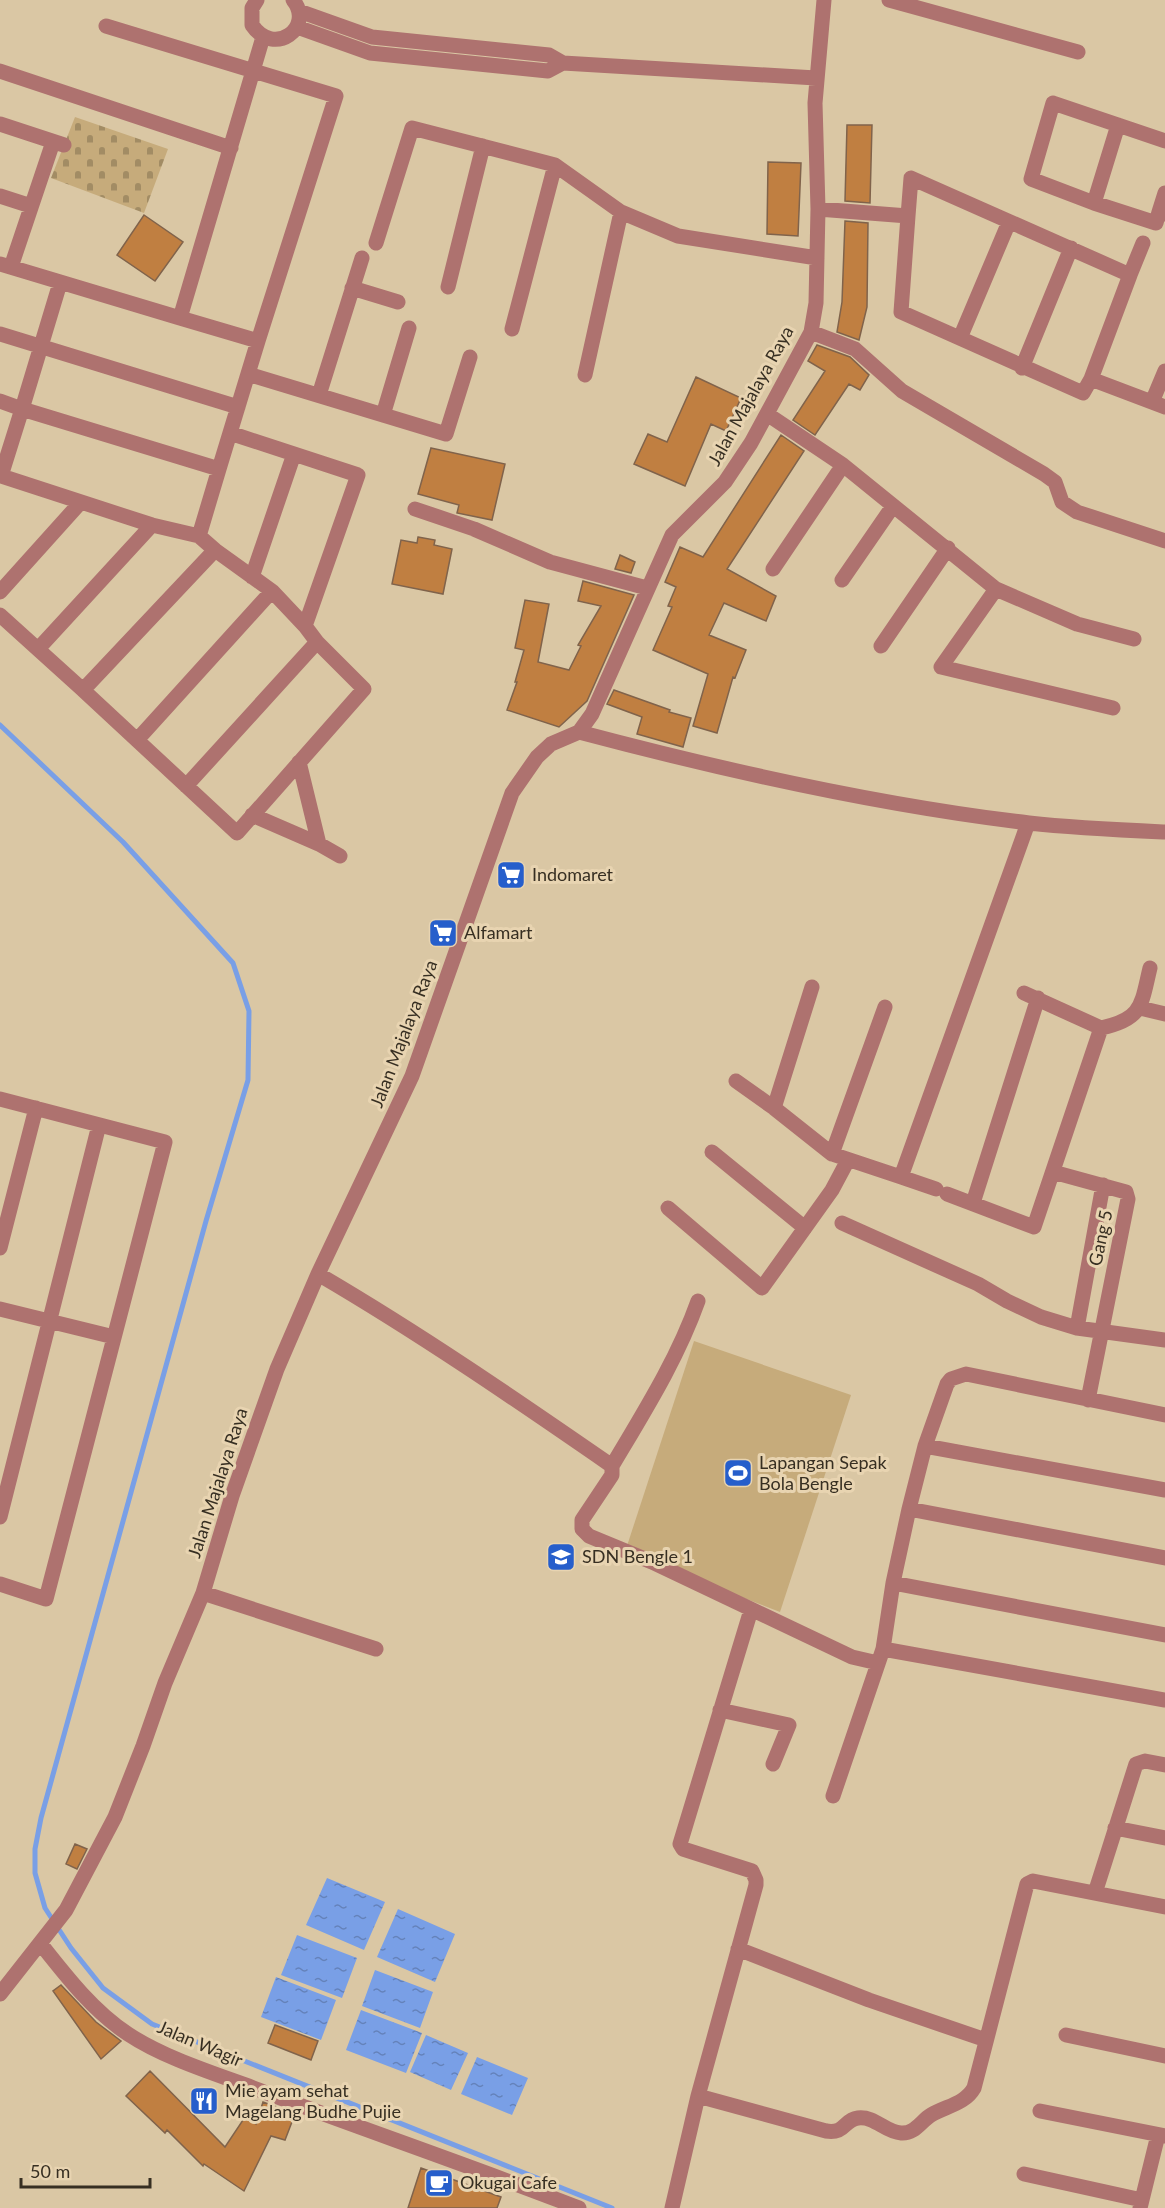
<svg xmlns="http://www.w3.org/2000/svg" width="1165" height="2208" font-family="Lato,sans-serif">
  <style>
    .green { fill: #c6ab7b }
    .cemetery { fill: url(#cemetery-stones) }
    .water { fill: url(#water-ripples) }
    .lines { fill: none; stroke-linecap: round; stroke-linejoin: round }
    .stream { stroke: #799fe6; stroke-width: 5 }
    .building { fill: #c07f41; stroke: #80634b; stroke-width: 1.5 }
    .minor { stroke: #ae726f; stroke-width: 15 }
    .labels { text-anchor: middle; stroke-width: 6; stroke-linejoin: round; paint-order: stroke }
    .street-label { font-size: 18px; fill: #372f22; stroke: #e8d4b1 }
    .poi-label { font-size: 18px; fill: #372f22; stroke: #e8d4b1; text-anchor: start }
  </style>
  <defs>
    <pattern id="cemetery-stones" width="16" height="16" patternUnits="userSpaceOnUse" patternTransform="scale(1.5)"><rect width="16" height="16" fill="#c6ab7b"/><path d="M2 7V4a2 2 0 0 1 4 0v3zM10 15v-3a2 2 0 0 1 4 0v3z" fill="#a28c64"/></pattern>
    <pattern id="water-ripples" width="26" height="14" patternUnits="userSpaceOnUse" patternTransform="scale(1.5)"><rect width="26" height="14" fill="#799fe6"/><path d="M2 4q2-2 4 0t4 0M15 11q2-2 4 0t4 0" fill="none" stroke="#6482ba"/></pattern>
  </defs>
  <rect width="100%" height="100%" fill="#dac7a4"/>
  <path class="green" d="M694 1341 851 1395 780 1612 625 1552Z"/>
  <path class="cemetery" d="M75 117 168 149 144 213 51 178Z"/>
  <path class="water" d="M327 1878 385 1902 364 1950 306 1925Z
    M398 1909 455 1934 435 1982 377 1957Z
    M297 1935 357 1958 342 1998 281 1975Z
    M375 1970 433 1992 420 2028 362 2006Z
    M276 1977 336 2000 321 2040 261 2017Z
    M361 2010 422 2033 406 2073 346 2050Z
    M426 2035 468 2053 451 2090 410 2072Z
    M477 2057 528 2078 512 2115 461 2094Z"/>
  <g class="lines">
    <path class="stream" d="M0 725 123 842 233 963 249 1011 248 1080 206 1221 41 1818 35 1849V1873L45 1908 71 1948 103 1988 152 2024 612 2208"/>
  </g>
  <path class="building" d="M847 125H872L870 203 845 201Z
    M768 162 801 163 798 236 767 234Z
    M144 215 183 242 155 281 117 255Z
    M845 221 868 223 867 307 859 340 837 332 842 302Z
    M817 345 850 357 869 375 860 390 849 384 815 435 793 420 825 371 808 361Z
    M696 377 741 398 726 431 711 424 685 486 634 464 648 434 667 442Z
    M781 435 804 451 727 569 776 596 766 621 724 603 709 635 746 650 735 678 733 677 717 733 693 726 708 674 653 650 672 607 668 606 676 587 665 582 680 547 703 557Z
    M431 448 505 464 492 520 457 513 459 505 418 494Z
    M418 537 435 540 434 545 452 549 443 594 392 584 401 540 417 543Z
    M620 555 635 562 631 573 615 569Z
    M583 581 634 595 587 701 559 727 507 710 517 682H515L524 650 515 648 525 600 549 604 538 662 569 670 581 646 578 645 601 606 578 601Z
    M614 690 670 710 669 712 691 718 683 747 637 734 642 717 607 704Z
    M75 1844 87 1849 77 1869 66 1864Z
    M61 1985 96 2022 121 2041 101 2059 53 1991Z
    M275 2025 318 2041 311 2060 268 2043Z
    M150 2071 225 2147 245 2117 256 2124 263 2102 295 2114 285 2140 271 2136 244 2191 204 2164 203 2166 167 2130 165 2133 126 2096Z
    M421 2168 501 2197 497 2208H408Z"/>
  <g class="lines">
    <path class="minor" d="M257 0 252 8V25C274 58 315 27 293 0
      M889 0 1078 52
      M299 11 372 37 549 55 563 63 816 78
      M106 26 336 96 258 341
      M297 27 370 53 548 71 563 63
      M0 71 231 148
      M0 124 64 145
      M1165 193 1159 212 1165 214
      M0 196 31 206
      M1094 203 1118 125
      M818 209 908 216 911 178 1130 275 1143 243
      M1159 212 1156 223 1094 203 1031 179 1053 103 1165 141
      M908 216 901 312 1083 393 1091 379 1130 275
      M376 243 412 128 555 165 621 212 678 236 817 258
      M0 264 180 318 263 37
      M11 267 53 142
      M60 283 22 409 219 469 258 341 180 318
      M448 287 483 146
      M352 288 398 302
      M512 329 555 165
      M811 332 855 349 902 391 1044 474 1055 482 1062 502 1077 512 1165 541
      M0 334 238 407
      M960 338 1009 222
      M1022 368 1071 248
      M248 374 446 434 470 357
      M585 375 621 212
      M1091 379 1165 407
      M319 395 362 258
      M0 401 22 409 1 476 152 525 199 536
      M1152 402 1165 371
      M767 414 843 465 996 589 1077 624 1134 639
      M383 415 409 328
      M415 509 474 529 550 562 647 588
      M215 550 272 591 305 626 358 475 230 433
      M773 569 843 465
      M252 577 294 454
      M842 580 893 506
      M996 589 941 667 1113 708
      M0 592 80 503
      M0 615 83 690 215 550 199 536 219 469
      M881 646 948 548
      M38 649 152 525
      M83 690 237 833 364 689 317 642 305 626
      M579 732C726 771 877 805 1029 823 1074 828 1120 830 1165 832
      M137 740 272 591
      M186 786 317 642
      M252 815 319 844 299 762
      M319 844 340 856
      M1024 993 1101 1028C1143 1019 1141 1005 1150 968
      M885 1007 832 1154 901 1177 1028 823
      M1140 1008 1165 1014
      M736 1081 774 1108 832 1154
      M0 1099 165 1142 46 1599 0 1584
      M774 1108 812 987
      M712 1152 805 1228
      M1053 1172 1126 1192 1128 1199 1088 1400
      M901 1177 936 1189
      M947 1194 1034 1227 1101 1028
      M973 1203 1038 998
      M668 1208 762 1288 832 1190 848 1160
      M842 1223 978 1284 1007 1301 1041 1317 1077 1328 1165 1340
      M0 1248 36 1108
      M318 1274C419 1333 515 1399 612 1466V1475L582 1520V1529L589 1536 652 1562 852 1657 878 1663
      M0 1309 114 1337
      M1077 1328 1103 1185
      M925 1446 1165 1490
      M612 1466C644 1412 677 1360 698 1301
      M909 1509 1165 1558
      M0 1517 99 1125
      M893 1583 1165 1635
      M203 1593 376 1649
      M883 1649 1165 1700
      M720 1710 789 1725 773 1764
      M833 1796 883 1649 893 1583 909 1509 925 1446 947 1384 951 1379 966 1374 1165 1415
      M1115 1828 1165 1838
      M1095 1893 1136 1764 1145 1761 1165 1765
      M40 1943C66 1976 93 2011 128 2034 167 2060 223 2076 267 2093 371 2132 476 2168 579 2208
      M738 1949 869 2000 986 2040
      M0 1994 66 1910 115 1817 143 1746 165 1683 203 1593 232 1496 277 1369 318 1274 412 1076 512 793 537 757 551 744 579 732 592 714 672 535 725 482 751 443 811 332 816 303 818 209 815 103 824 0
      M1066 2035 1165 2056
      M698 2096 826 2131C846 2134 843 2120 858 2118 875 2116 885 2132 901 2133 915 2134 921 2121 931 2115 946 2106 965 2104 974 2088L1027 1884 1033 1881 1165 1907
      M1040 2111 1165 2136
      M1024 2174 1142 2200
      M672 2208 698 2096 756 1885V1880L752 1871 683 1849 680 1844 751 1610
      M1140 2208 1158 2135"/>
  </g>
  <defs>
    <g id="supermarket-square" transform="scale(1.5)"><rect x="-9" y="-9" width="18" height="18" rx="4" fill="#265ecb" stroke="#e8d4b1"/><path d="M-6-5.5h2.5l.6 2H6L4.5 2H-2.5L-4.4-4H-6ZM-1.5 3.2a1.3 1.3 0 1 0 .1 0ZM3 3.2a1.3 1.3 0 1 0 .1 0Z" fill="#fff"/></g>
    <g id="stadium-square" transform="scale(1.5)"><rect x="-9" y="-9" width="18" height="18" rx="4" fill="#265ecb" stroke="#e8d4b1"/><path d="M0-5a6.5 5 0 1 0 0 10a6.5 5 0 1 0 0-10ZM-3.5-1.8h7v3.6h-7Z" fill="#fff"/></g>
    <g id="school-square" transform="scale(1.5)"><rect x="-9" y="-9" width="18" height="18" rx="4" fill="#265ecb" stroke="#e8d4b1"/><path d="M0-5L7-2L0 1L-7-2ZM-4 1L0 2.5L4 1V4Q0 6-4 4Z" fill="#fff"/></g>
    <g id="restaurant-square" transform="scale(1.5)"><rect x="-9" y="-9" width="18" height="18" rx="4" fill="#265ecb" stroke="#e8d4b1"/><path d="M-5-6h1v4h1v-4h1v4h1v-4h1v5L-1.5 .5V6h-2V.5L-5-1ZM5-6V6H3V1.5H1.5Q1.5-4 5-6Z" fill="#fff"/></g>
    <g id="cafe-square" transform="scale(1.5)"><rect x="-9" y="-9" width="18" height="18" rx="4" fill="#265ecb" stroke="#e8d4b1"/><path d="M-5.5-4.5H6V0H3Q3 3.5 0 3.5H-2.5Q-5.5 3.5-5.5 0ZM3-3.2v2h1.7v-2ZM-6 4.5H4V6H-6Z" fill="#fff"/></g>
  </defs>
  <g fill-rule="evenodd">
    <use href="#supermarket-square" x="511" y="875"/>
    <use href="#supermarket-square" x="443" y="933"/>
    <use href="#stadium-square" x="738" y="1473"/>
    <use href="#school-square" x="561" y="1557"/>
    <use href="#restaurant-square" x="204" y="2101"/>
    <use href="#cafe-square" x="439" y="2183"/>
  </g>
  <g class="labels">
    <g class="street-label">
      <text transform="translate(751 396) rotate(-61)" y="6">Jalan Majalaya Raya</text>
      <text transform="translate(404 1034) rotate(-69)" y="6">Jalan Majalaya Raya</text>
      <text transform="translate(1101 1238) rotate(-78)" y="6">Gang 5</text>
      <text transform="translate(218 1483) rotate(-72)" y="6">Jalan Majalaya Raya</text>
      <text transform="translate(200 2044) rotate(23)" y="6">Jalan Wagir</text>
    </g>
    <g class="poi-label">
      <text x="532" y="881">Indomaret</text>
      <text x="464" y="939">Alfamart</text>
      <text x="759" y="1469">Lapangan Sepak<tspan x="759" dy="21">Bola Bengle</tspan></text>
      <text x="582" y="1563">SDN Bengle 1</text>
      <text x="225" y="2097">Mie ayam sehat<tspan x="225" dy="21">Magelang Budhe Pujie</tspan></text>
      <text x="460" y="2189">Okugai Cafe</text>
    </g>
  </g>
  <path d="M21 2178v9h129v-9" fill="none" stroke="#372f22" stroke-width="3"/>
  <text x="30" y="2178" font-size="18" fill="#372f22" stroke="#e8d4b1" stroke-width="4.5" paint-order="stroke">50 m</text>
</svg>
